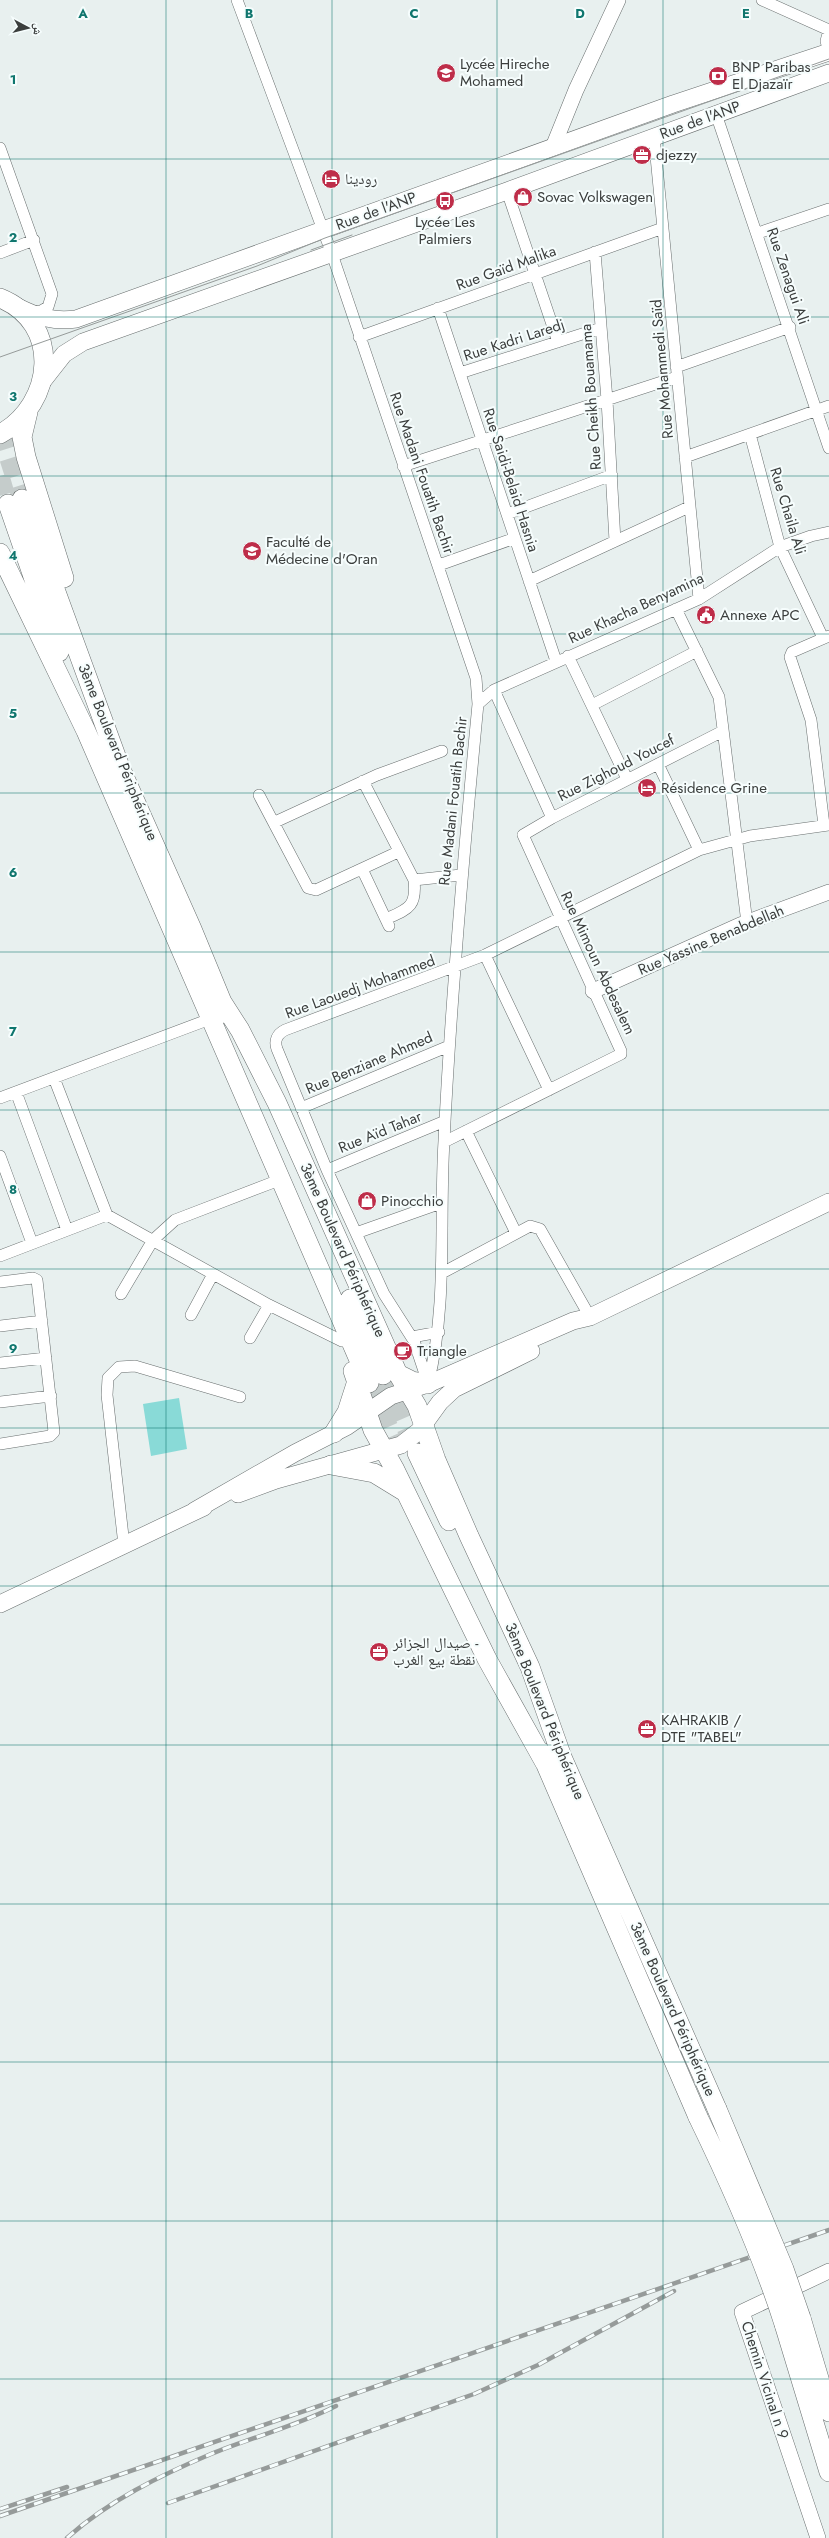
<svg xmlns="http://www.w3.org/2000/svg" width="829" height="2538" font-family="Jost,'Noto Naskh Arabic',sans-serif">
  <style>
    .green { fill: #89dad7 }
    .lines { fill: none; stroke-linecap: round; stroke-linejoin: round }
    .highway-tunnel { stroke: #c5cccb; stroke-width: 19; stroke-dasharray: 19 10; stroke-linecap: butt }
    .street-casing { stroke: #686e6e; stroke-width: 12 }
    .secondary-casing { stroke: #686e6e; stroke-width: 16 }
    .primary-casing { stroke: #686e6e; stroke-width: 18 }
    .highway-casing { stroke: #686e6e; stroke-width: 20 }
    .street { stroke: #fff; stroke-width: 11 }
    .secondary { stroke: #fff; stroke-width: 15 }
    .primary { stroke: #fff; stroke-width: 17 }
    .highway { stroke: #fff; stroke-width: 19 }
    .tram { stroke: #969b9a; stroke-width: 1 }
    .rail-casing { stroke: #969b9a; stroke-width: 4.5 }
    .rail { stroke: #f6fdfd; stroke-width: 3; stroke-dasharray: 9; stroke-linecap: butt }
    .highway-bridge-casing { stroke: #686e6e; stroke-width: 20; stroke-linecap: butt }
    .highway-bridge { stroke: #fff; stroke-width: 19 }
    .grid { fill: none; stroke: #0f766e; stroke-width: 1; stroke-opacity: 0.55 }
    .labels { text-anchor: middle; stroke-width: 4; stroke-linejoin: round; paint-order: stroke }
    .poi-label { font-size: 15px; fill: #3b3e3d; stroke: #f6fdfd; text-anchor: start }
    .street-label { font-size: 15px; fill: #3b3e3d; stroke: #f6fdfd }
    .grid-label { font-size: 13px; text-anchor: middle; font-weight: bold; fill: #0f766e; stroke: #f6fdfd; stroke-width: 4; stroke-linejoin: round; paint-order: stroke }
  </style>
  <rect width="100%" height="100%" fill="#e8f0ef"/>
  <path class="green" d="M179 1398 187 1449 151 1456 143 1404Z"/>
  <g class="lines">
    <path class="highway-tunnel" d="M0 431 22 499
      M0 476 8 504
      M383 1375 417 1453
      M369 1383 403 1459"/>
    <g class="street-casing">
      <path id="street" d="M237 0 332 254 476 678 478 704C464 850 451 995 444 1141 439 1222 448 1304 428 1384
        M762 0 829 30
        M829 30 826 41 829 52
        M716 114 829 448
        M654 136 699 599
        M0 148 52 294 48 307 41 311 32 312
        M507 191 558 342
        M758 233 829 209
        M595 252 607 400 615 541
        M0 253 34 240
        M438 308 556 661
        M359 337 663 228
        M676 367 790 327
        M460 373 601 328
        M750 434 780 547 823 638
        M685 457 829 406
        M403 466 677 377
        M507 514 612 475
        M439 565 515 538
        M529 581 689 507
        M676 609 719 697 747 923
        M568 656 627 779
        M494 690 552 818
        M478 704 494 690 699 599 780 547 811 536 829 532
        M592 705 697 651
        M658 764 699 850
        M363 781 414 880
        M259 795 308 888 316 890 398 852
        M275 822 377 775 442 751
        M824 825 811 720 790 657 792 652 829 636
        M362 869 389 926
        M386 919C408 909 417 907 414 880L461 875
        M485 955 549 1090
        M54 1078 107 1215
        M16 1092 67 1230
        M0 1098 210 1019
        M301 1108 449 1046
        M466 1131 516 1233
        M444 1142 621 1054V1051L523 835 552 818 723 731
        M0 1156 32 1243
        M327 1170 445 1121
        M356 1233 441 1203
        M0 1256 107 1215 269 1305 342 1341
        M442 1273 530 1226 540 1229 590 1317
        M0 1282 33 1278 37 1280 54 1432 50 1436 0 1444
        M121 1294 153 1240 175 1220 274 1182
        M191 1315 213 1274
        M0 1326 42 1321
        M412 1337 439 1332
        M250 1338 269 1305
        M0 1363 46 1358
        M428 1383 414 1341 384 1294 327 1170 277 1049C274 1041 277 1034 285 1030L485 955 699 850 750 836 829 825
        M0 1402 51 1396
        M124 1545 107 1395 108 1378 119 1367 135 1366 240 1397"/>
    </g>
    <g class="secondary-casing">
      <path id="secondary" d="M553 147 576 90 618 0
        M593 991 740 925 829 892
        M818 2538 742 2312 829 2271"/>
    </g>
    <g class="primary-casing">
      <path id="primary" d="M18 307C38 317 54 322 76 319L673 104 829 52
        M42 382 64 354 83 342 507 191 829 73
        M238 1494 276 1480 401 1445 419 1431 440 1402 454 1389 531 1351
        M194 1511 295 1453 346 1427 391 1396 428 1384 573 1321 590 1317 829 1202
        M0 1604 204 1507"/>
    </g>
    <g class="highway-casing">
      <path id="highway" d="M0 298C62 323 55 404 0 434
        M28 412 22 437 26 457 64 578
        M22 499 120 767 192 929 227 1014
        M8 504 59 652
        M0 553 86 731 369 1383
        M222 1002 240 1030 277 1103 398 1374 417 1406 436 1460 469 1536 530 1667 562 1757 717 2109
        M350 1299 383 1375
        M353 1371 373 1430 394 1468 487 1659 545 1763
        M398 1374 412 1381 428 1384
        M334 1433 347 1412 357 1381
        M417 1453 449 1521
        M331 1465 374 1473 405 1492
        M540 1751 698 2117
        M801 2318 829 2412
        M784 2324 829 2472"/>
    </g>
    <use href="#street" class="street"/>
    <use href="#secondary" class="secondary"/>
    <use href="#primary" class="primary"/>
    <use href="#highway" class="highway"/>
    <path class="tram" d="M311 250 352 235
      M0 357 257 266 325 238 829 59"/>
    <g class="rail-casing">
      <path id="rail" d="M168 2503 474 2394 538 2365 674 2291
        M0 2509 67 2487
        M0 2516 829 2230
        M67 2538C108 2501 161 2475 211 2454 253 2437 296 2426 336 2406"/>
    </g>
    <use href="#rail" class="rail"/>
    <g class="highway-bridge-casing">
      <path id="highway-bridge" d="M717 2109 784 2269 801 2318
        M698 2117C731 2185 761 2252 784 2324"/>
    </g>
    <use href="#highway-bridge" class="highway-bridge"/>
  </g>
  <path class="grid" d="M166 0V2538M332 0V2538M497 0V2538M663 0V2538M0 159H829M0 317H829M0 476H829M0 634H829M0 793H829M0 952H829M0 1110H829M0 1269H829M0 1428H829M0 1586H829M0 1745H829M0 1904H829M0 2062H829M0 2221H829M0 2379H829"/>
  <defs>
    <g id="school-disc" transform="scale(1)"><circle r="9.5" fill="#be2d49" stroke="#f6fdfd"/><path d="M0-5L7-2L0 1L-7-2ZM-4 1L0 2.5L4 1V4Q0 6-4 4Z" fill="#fff"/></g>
    <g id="bank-disc" transform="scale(1)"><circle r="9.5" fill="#be2d49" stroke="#f6fdfd"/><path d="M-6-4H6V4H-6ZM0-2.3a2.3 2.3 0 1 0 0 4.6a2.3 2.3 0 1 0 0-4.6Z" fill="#fff"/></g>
    <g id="office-disc" transform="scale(1)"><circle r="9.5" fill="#be2d49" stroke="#f6fdfd"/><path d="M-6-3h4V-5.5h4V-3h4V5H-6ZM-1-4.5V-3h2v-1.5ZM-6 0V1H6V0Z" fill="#fff"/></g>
    <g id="hotel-disc" transform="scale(1)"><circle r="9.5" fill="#be2d49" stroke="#f6fdfd"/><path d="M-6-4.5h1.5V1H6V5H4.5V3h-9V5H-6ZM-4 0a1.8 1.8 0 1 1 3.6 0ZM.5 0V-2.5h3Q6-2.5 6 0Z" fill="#fff"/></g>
    <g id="shop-disc" transform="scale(1)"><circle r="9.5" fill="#be2d49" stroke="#f6fdfd"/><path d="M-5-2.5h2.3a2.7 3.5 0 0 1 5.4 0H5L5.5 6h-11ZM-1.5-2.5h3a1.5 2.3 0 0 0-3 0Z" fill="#fff"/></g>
    <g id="bus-disc" transform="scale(1)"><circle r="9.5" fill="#be2d49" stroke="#f6fdfd"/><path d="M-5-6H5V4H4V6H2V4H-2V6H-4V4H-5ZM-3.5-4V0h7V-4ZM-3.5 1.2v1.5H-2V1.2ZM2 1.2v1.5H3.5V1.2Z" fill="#fff"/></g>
    <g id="university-disc" transform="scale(1)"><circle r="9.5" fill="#be2d49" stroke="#f6fdfd"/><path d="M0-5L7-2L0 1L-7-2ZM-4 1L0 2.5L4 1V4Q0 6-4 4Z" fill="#fff"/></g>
    <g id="civic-disc" transform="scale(1)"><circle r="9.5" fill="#be2d49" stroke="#f6fdfd"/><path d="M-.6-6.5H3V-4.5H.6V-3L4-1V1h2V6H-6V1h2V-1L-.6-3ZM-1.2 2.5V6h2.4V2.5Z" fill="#fff"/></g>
    <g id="cafe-disc" transform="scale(1)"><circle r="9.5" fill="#be2d49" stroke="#f6fdfd"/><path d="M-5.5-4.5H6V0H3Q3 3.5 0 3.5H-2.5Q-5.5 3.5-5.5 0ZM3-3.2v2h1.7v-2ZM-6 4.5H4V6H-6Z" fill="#fff"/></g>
  </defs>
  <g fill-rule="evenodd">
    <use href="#school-disc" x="446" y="73"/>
    <use href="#bank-disc" x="718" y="76"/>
    <use href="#office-disc" x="642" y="155"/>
    <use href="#hotel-disc" x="331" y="179"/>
    <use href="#shop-disc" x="523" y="197"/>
    <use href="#bus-disc" x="445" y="201"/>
    <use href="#university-disc" x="252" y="551"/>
    <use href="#civic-disc" x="706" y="615"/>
    <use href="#hotel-disc" x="647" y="788"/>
    <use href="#shop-disc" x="367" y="1201"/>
    <use href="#cafe-disc" x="403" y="1351"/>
    <use href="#office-disc" x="379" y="1652"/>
    <use href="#office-disc" x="647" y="1729"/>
  </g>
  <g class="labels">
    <g class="poi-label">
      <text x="460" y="69">Lycée Hireche<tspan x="460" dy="17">Mohamed</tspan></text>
      <text x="732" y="72">BNP Paribas<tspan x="732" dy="17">El Djazaïr</tspan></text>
      <text x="656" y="160">djezzy</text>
      <text x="345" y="184">رودينا</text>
      <text x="537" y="202">Sovac Volkswagen</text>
      <text x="445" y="227" text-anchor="middle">Lycée Les<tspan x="445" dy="17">Palmiers</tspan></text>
      <text x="266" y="547">Faculté de<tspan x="266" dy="17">Médecine d'Oran</tspan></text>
      <text x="720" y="620">Annexe APC</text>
      <text x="661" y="793">Résidence Grine</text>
      <text x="381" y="1206">Pinocchio</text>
      <text x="417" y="1356">Triangle</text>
      <text x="393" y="1648">صيدال الجزائر -<tspan x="393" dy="17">نقطة بيع الغرب</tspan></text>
      <text x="661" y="1725">KAHRAKIB /<tspan x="661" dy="17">DTE "TABEL"</tspan></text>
    </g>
    <g class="street-label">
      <text transform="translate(700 120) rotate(-20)" y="5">Rue de l'ANP</text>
      <text transform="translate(376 211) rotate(-20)" y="5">Rue de l'ANP</text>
      <text transform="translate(506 268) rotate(-20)" y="5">Rue Gaïd Malika</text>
      <text transform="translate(788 276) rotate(71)" y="5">Rue Zenagui Ali</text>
      <text transform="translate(514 340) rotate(-18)" y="5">Rue Kadri Laredj</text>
      <text transform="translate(662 369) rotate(-95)" y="5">Rue Mohammedi Saïd</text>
      <text transform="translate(591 397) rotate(-94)" y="5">Rue Cheikh Bouamama</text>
      <text transform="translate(422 473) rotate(71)" y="5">Rue Madani Fouatih Bachir</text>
      <text transform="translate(511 480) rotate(72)" y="5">Rue Saidi-Belaid Hasnia</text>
      <text transform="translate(788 511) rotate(73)" y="5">Rue Chaila Ali</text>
      <text transform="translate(636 608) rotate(-25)" y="5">Rue Khacha Benyamina</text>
      <text transform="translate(118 752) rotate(68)" y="5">3ème Boulevard Périphérique</text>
      <text transform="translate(616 768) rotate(-27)" y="5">Rue Zighoud Youcef</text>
      <text transform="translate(453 801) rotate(-84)" y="5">Rue Madani Fouatih Bachir</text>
      <text transform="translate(711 940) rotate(-23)" y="5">Rue Yassine Benabdellah</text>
      <text transform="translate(598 963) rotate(65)" y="5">Rue Mimoun Abdesalem</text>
      <text transform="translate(360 987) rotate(-20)" y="5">Rue Laouedj Mohammed</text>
      <text transform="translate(369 1063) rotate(-23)" y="5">Rue Benziane Ahmed</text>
      <text transform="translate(380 1132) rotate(-22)" y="5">Rue Aïd Tahar</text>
      <text transform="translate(343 1250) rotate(66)" y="5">3ème Boulevard Périphérique</text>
      <text transform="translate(545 1711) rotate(68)" y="5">3ème Boulevard Périphérique</text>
      <text transform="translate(673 2009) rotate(66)" y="5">3ème Boulevard Périphérique</text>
      <text transform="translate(765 2380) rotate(72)" y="5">Chemin Vicinal n 9</text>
    </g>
  </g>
  <g class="grid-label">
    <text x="83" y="18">A</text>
    <text x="249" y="18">B</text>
    <text x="414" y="18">C</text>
    <text x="580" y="18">D</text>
    <text x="746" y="18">E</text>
    <text x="13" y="84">1</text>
    <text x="13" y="242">2</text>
    <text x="13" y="401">3</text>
    <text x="13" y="560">4</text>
    <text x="13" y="718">5</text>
    <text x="13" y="877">6</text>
    <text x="13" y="1036">7</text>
    <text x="13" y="1194">8</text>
    <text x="13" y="1353">9</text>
  </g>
  <g transform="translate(28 28) rotate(97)" stroke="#f6fdfd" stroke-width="3" paint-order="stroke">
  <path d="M0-3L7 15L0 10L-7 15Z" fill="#3b3e3d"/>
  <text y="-6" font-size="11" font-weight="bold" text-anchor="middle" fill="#3b3e3d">ش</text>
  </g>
</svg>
